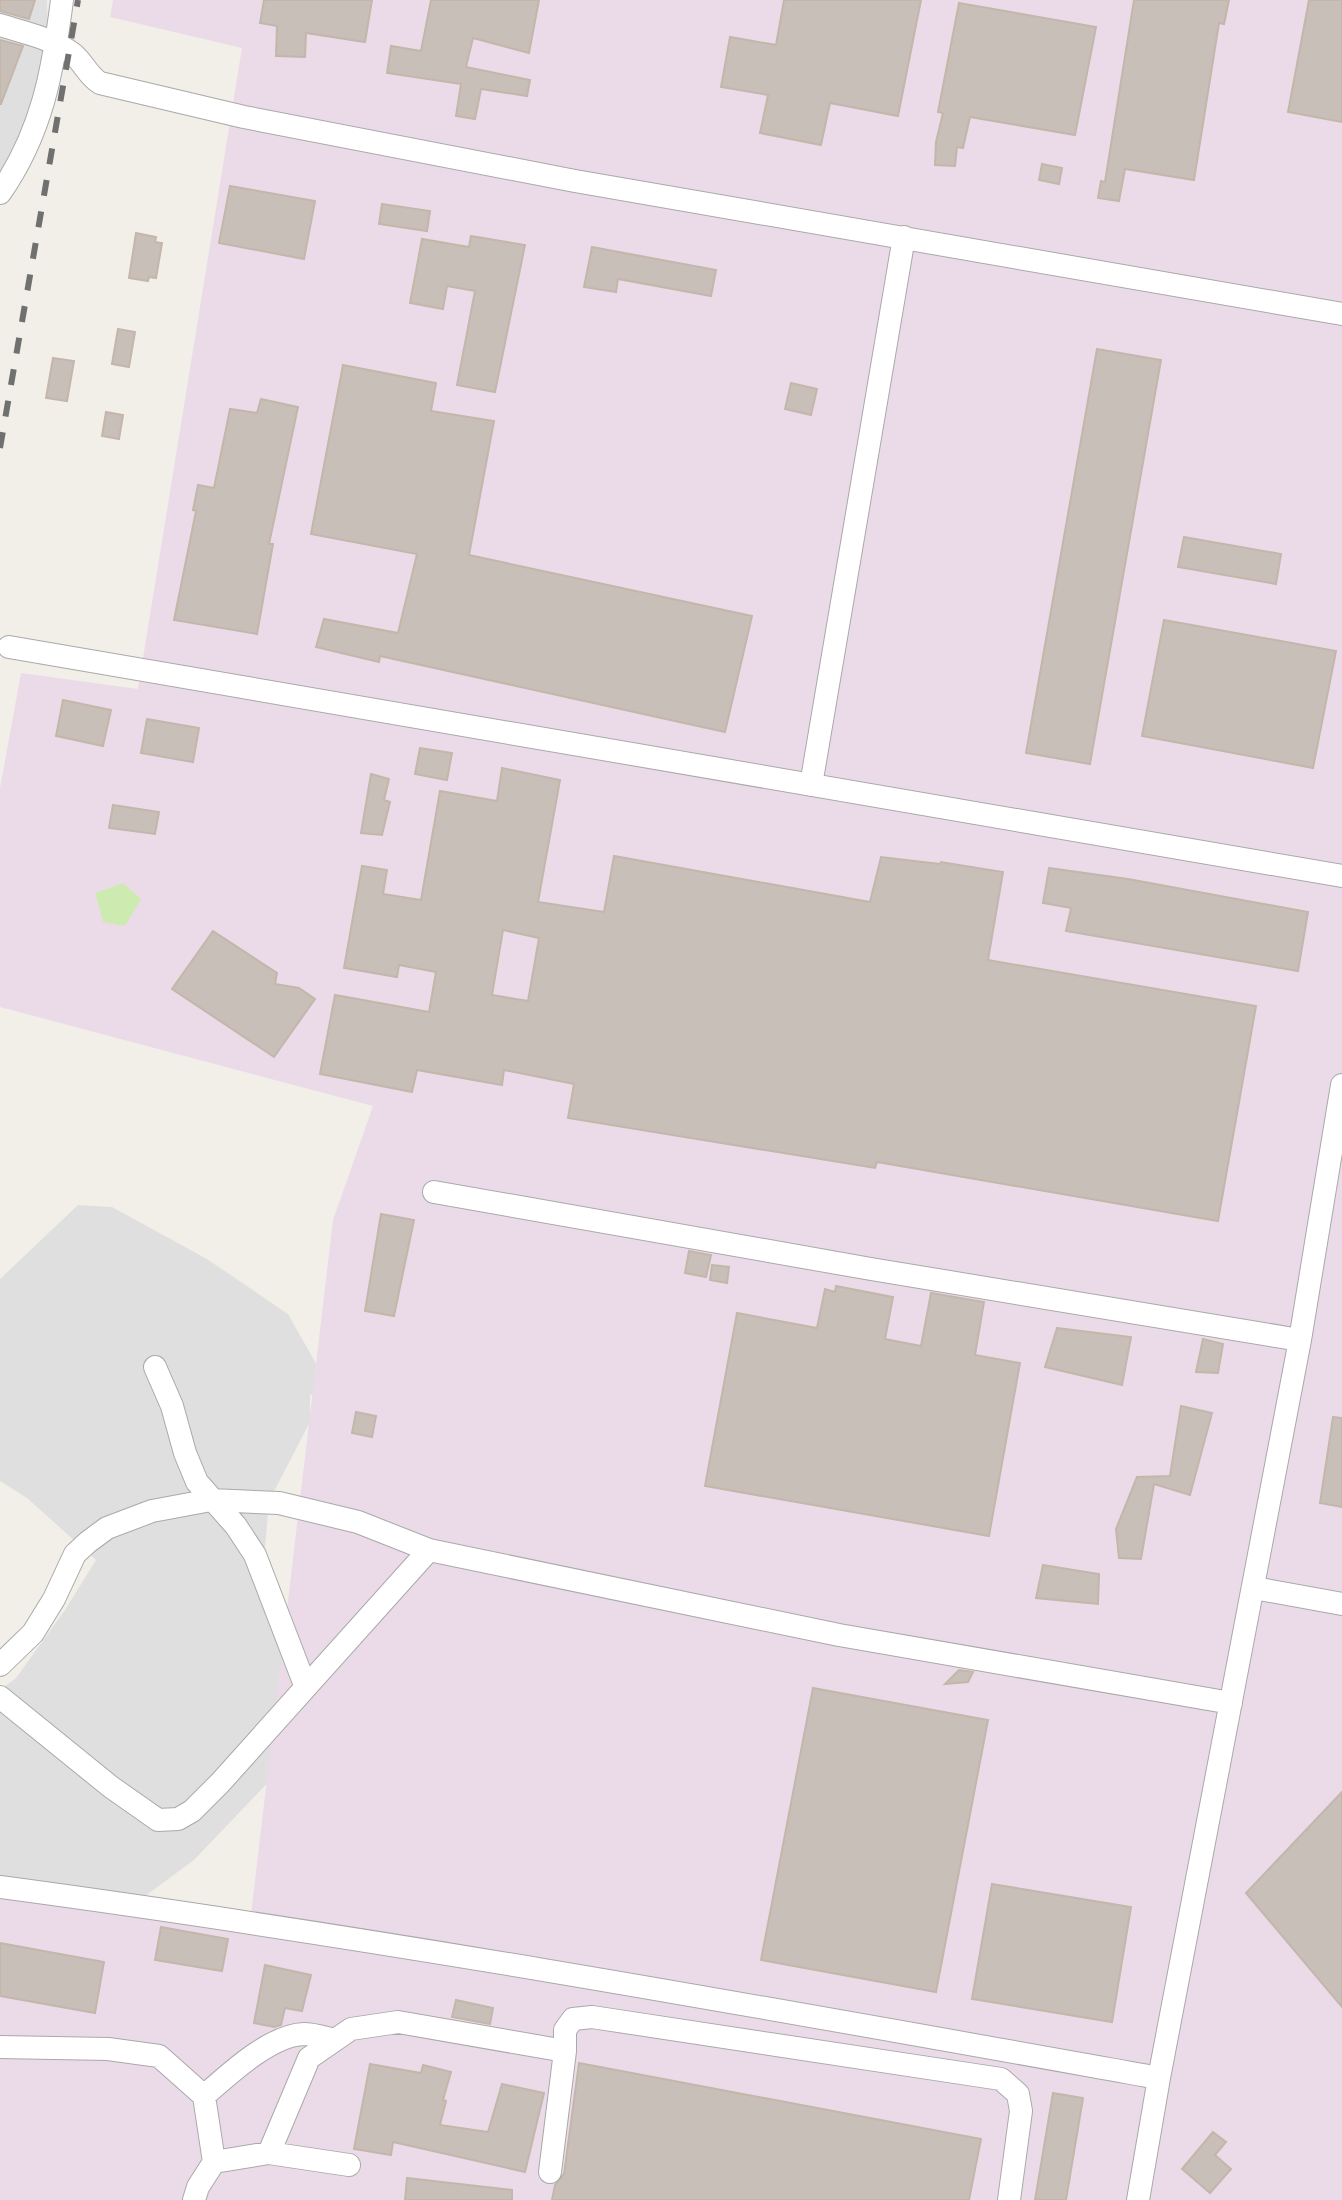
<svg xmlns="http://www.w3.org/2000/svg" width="1342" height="2200" font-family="Karla,sans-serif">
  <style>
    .residential { fill: #e0dfdf }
    .industrial { fill: #ebdbe8 }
    .grass { fill: #cdebb0 }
    .building { fill: #c7bfb8; stroke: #c4b6ab; stroke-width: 2; fill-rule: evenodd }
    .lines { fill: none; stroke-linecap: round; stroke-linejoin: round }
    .minor-casing { stroke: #a9a9a9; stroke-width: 24 }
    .minor { stroke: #fff; stroke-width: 22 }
    .rail { stroke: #707070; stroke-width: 6; stroke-dasharray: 16 16; stroke-linecap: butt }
  </style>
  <rect width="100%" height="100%" fill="#f2efe9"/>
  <path class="residential" d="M0 0H47L49 69 0 183Z
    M78 1205 112 1207 207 1259 288 1314 331 1390 310 1395V1422L269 1501 265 1548 293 1712 279 1771 194 1860 137 1902 0 1883V1690L16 1678 65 1610 96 1560 27 1498 0 1481V1279Z"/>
  <path class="industrial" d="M113 0H1342V2200H0V1898L249 1931 333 1220 373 1106 0 1007V788L21 673 138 689 242 48 110 17Z"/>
  <path class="grass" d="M123 883 141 899 125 926 103 922 95 893Z"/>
  <path class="building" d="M0 0H35L29 19 0 11Z
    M264 0H372L365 42 306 33 305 57 276 56 277 26 260 23Z
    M431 0H539L529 53 473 38 466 67 530 80 527 96 481 89 475 119 456 116 461 84 387 73 391 46 421 51Z
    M784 0H921L898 116 830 103 821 145 760 133 768 95 721 87 730 37 776 45Z
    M1134 0H1229L1224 24 1219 23 1194 180 1125 169 1119 201 1098 198 1101 181 1105 182Z
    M1309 0H1342V122L1288 112Z
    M959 3 1096 27 1075 135 970 117 963 148 957 147 955 166 935 165 936 142 943 113 938 112Z
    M0 40 23 46 1 104H0Z
    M1042 164 1062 168 1059 184 1039 180Z
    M230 186 315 201 304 259 219 243Z
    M382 204 430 211 427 231 379 224Z
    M136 233 156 237 155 242 162 243 156 278 149 277 148 281 129 278Z
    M471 236 525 245 495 392 457 385 475 291 447 286 443 309 410 303 422 239 469 247Z
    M592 247 716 270 711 296 618 279 616 292 584 287Z
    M118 329 135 332 129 367 112 364Z
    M1097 349 1161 360 1090 764 1026 753Z
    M53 358 74 361 67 401 46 398Z
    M343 365 436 383 431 411 494 421 469 555 752 616 725 732 380 656 379 662 316 647 324 619 398 633 417 554 311 534Z
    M791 383 817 389 811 415 785 409Z
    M261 399 298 407 269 544H273L257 634 174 620 196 511 193 510 198 485 214 488 230 409 257 413Z
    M106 412 123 415 119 439 102 436Z
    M1184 537 1281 554 1276 584 1178 567Z
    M1164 620 1336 651 1313 768 1142 736Z
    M63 700 111 710 103 746 56 736Z
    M147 719 199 728 193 762 141 753Z
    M420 748 452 753 447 780 415 774Z
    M502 768 560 780 538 902 604 912 614 856 870 902 881 857 940 864 941 862 1003 872 988 960 1256 1006 1218 1221 877 1162 875 1168 568 1118 574 1084 504 1070 502 1085 417 1070 412 1092 320 1074 335 995 429 1012 436 972 399 965 397 977 344 968 362 866 387 870 383 894 421 900 440 791 497 801ZM503 930 539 938 528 1001 492 995Z
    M371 774 389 779 384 800 390 802 382 835 361 833Z
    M113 805 159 812 155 834 109 828Z
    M1049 868 1128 879 1308 912 1298 971 1066 931 1071 908 1043 903Z
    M213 931 277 973 275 984 299 988 315 999 274 1057 172 989Z
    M381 1214 414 1220 394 1316 365 1311Z
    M689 1251 711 1255 706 1277 685 1273Z
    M712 1265 729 1267 727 1283 710 1280Z
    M836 1286 893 1297 885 1339 921 1346 931 1293 984 1302 975 1355 1020 1363 989 1536 705 1486 737 1313 817 1328 825 1289 835 1292Z
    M1057 1328 1131 1337 1122 1385 1045 1367Z
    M1203 1339 1223 1344 1218 1373 1196 1372Z
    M1181 1406 1212 1413 1190 1495 1154 1484 1141 1559 1119 1558 1116 1529 1137 1477 1170 1476Z
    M356 1412 376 1416 372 1437 352 1433Z
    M1333 1417 1342 1418V1507L1320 1503Z
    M1043 1565 1099 1574 1098 1604 1036 1598Z
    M959 1670 973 1672 968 1682 945 1684Z
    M813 1688 988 1720 936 1992 761 1960Z
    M1342 1792V2007L1246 1893Z
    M992 1884 1131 1907 1112 2022 972 1999Z
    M161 1927 228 1939 222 1971 155 1960Z
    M0 1943 104 1962 95 2013 0 1996Z
    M265 1965 311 1975 302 2011 285 2008 281 2025 274 2027 254 2023Z
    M456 2000 493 2008 490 2024 452 2017Z
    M579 2063 981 2139 969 2200H552L555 2185 564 2174Z
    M370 2064 421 2073 423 2065 451 2072 443 2100 446 2101 440 2125 488 2132 502 2084 544 2093 525 2172 393 2142 391 2155 354 2149Z
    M1053 2093 1083 2098 1066 2200H1035Z
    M1213 2132 1226 2142 1215 2155 1231 2169 1210 2193 1182 2169Z
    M407 2178 512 2190V2200H405Z"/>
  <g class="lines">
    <g class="minor-casing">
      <path id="minor" d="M0 25C25 33 52 38 73 54 84 63 88 76 100 83L244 117 575 181 1342 314
        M0 193C42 133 53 71 62 0
        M9 647 1342 876
        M811 785 904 237
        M434 1192 871 1269 1300 1340
        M155 1367 172 1406 185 1453 197 1482 236 1526 255 1555 305 1685
        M1254 1588 1342 1604
        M0 1665 33 1633 54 1599 75 1554 88 1542 107 1528 152 1511 211 1500 279 1503 358 1522 429 1550 839 1635 1231 1703
        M0 1697 111 1787 158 1820 178 1819 192 1811 220 1783 429 1550
        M0 1887C388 1939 773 2009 1159 2078
        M0 2047 108 2049 159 2056 204 2096 214 2162
        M204 2096C228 2075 270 2035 304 2034 314 2034 326 2038 335 2040
        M269 2153 309 2058 351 2029 398 2022 565 2051
        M550 2172 565 2051V2030L573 2019 592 2017 1001 2079 1018 2094 1021 2111 1009 2200
        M194 2200 198 2187 214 2162 269 2153 349 2165
        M1138 2200 1159 2078 1300 1340 1342 1085"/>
    </g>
    <use href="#minor" class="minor"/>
    <path class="rail" d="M0 448 78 0"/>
  </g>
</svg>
